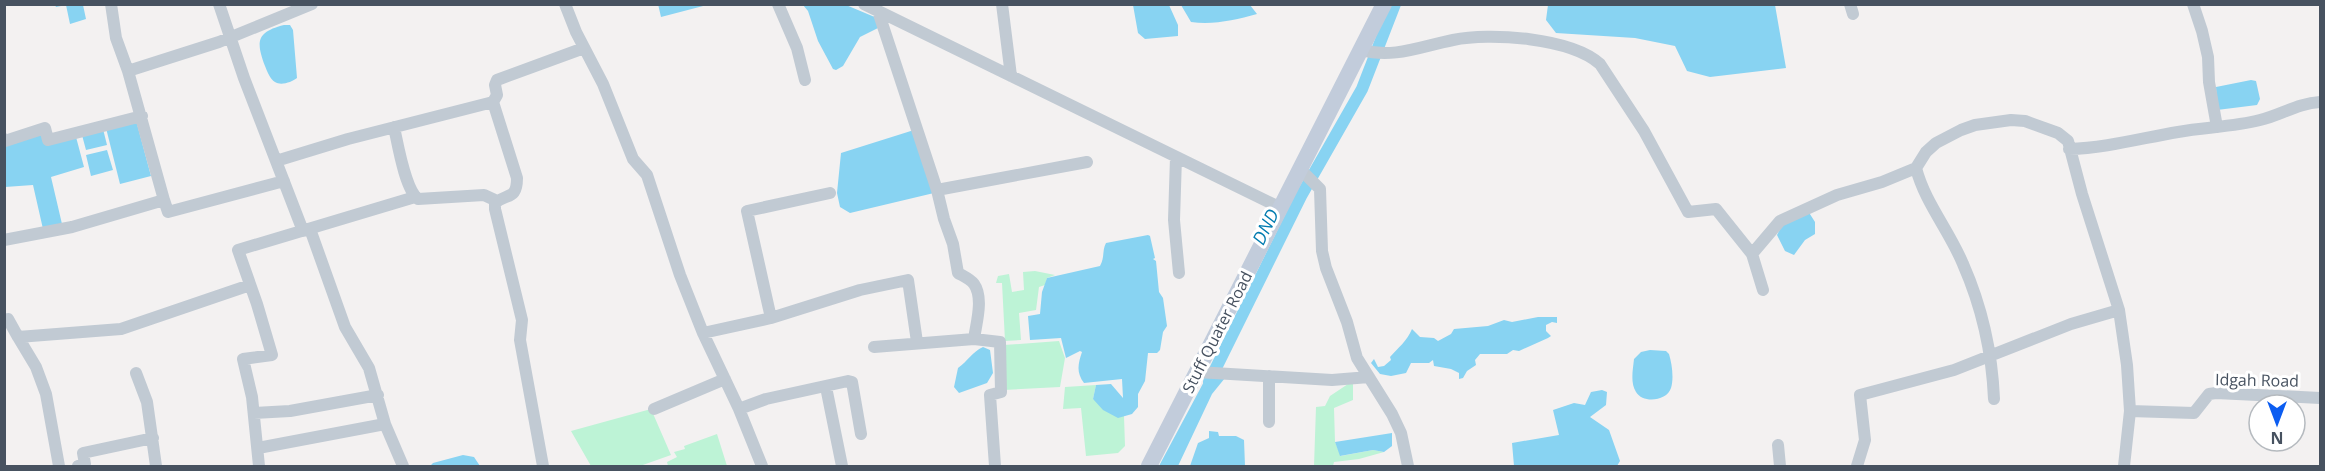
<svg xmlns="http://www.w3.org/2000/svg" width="2325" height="471" font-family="'Open Sans',sans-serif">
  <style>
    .green { fill: #bdf3d6 }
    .water { fill: #88d3f2 }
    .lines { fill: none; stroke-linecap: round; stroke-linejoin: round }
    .canal { stroke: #88d3f2; stroke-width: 12 }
    .street { stroke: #c1cad3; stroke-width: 12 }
    .secondary { stroke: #c2ccdb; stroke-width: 16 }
    .labels { text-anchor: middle; stroke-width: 6; stroke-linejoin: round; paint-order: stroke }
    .street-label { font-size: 16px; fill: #475260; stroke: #fff }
    .water-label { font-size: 18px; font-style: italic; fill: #037cb0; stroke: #fff }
  </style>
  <rect width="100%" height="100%" fill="#f3f1f1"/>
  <path class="green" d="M1035 271 1055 275 1047 278 1045 285 1039 287 1036 310 1019 313 1021 340 1005 341 1002 283H996L998 276 1009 274 1012 292 1024 290 1023 272Z
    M1059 341 1065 358 1060 387 1004 390V345Z
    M1348 384H1353V400L1334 408 1335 442 1341 456 1373 450 1384 452 1359 459 1334 462 1333 466H1314L1316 407 1325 406 1330 396Z
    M1096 385 1093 399 1124 416 1125 446 1118 453 1086 456 1081 408 1063 409 1065 387Z
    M651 409 671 455 640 466H591L571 431Z
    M717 434 727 466H668L667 462 677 457 674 452 685 449 684 446Z"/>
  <path class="water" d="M658 4H707V5L661 17Z
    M55 5H83L86 19 70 24 66 5 56 7Z
    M803 5H846L877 18 878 28 860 37 843 66 836 70 833 69 818 41 808 11Z
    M1133 5H1169L1178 25V36L1145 39 1138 33Z
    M1181 5H1250L1257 14C1235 20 1214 25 1191 22Z
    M1548 5H1775L1786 68 1710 77 1687 71 1675 46 1635 38 1556 33 1546 20Z
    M284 25H290L293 30 297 78C292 82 281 86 275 82 270 79 267 71 265 66 256 42 256 32 284 25Z
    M2251 80 2256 81 2260 99 2257 105 2217 110 2216 87Z
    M136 120 151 176 120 184 106 128Z
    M103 129 107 145 86 150 82 135Z
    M914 130 934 193 850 213 840 207 837 193 841 153Z
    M42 133 76 137 84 167 51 177 62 224 43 229 33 185 5 187V144Z
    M107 150 113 170 91 176 86 155Z
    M1808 211 1815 222V234L1805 240 1794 255 1785 251 1777 235 1782 225Z
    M1148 235 1150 236 1155 258 1153 259 1156 261 1159 292 1163 298 1167 326 1163 332 1160 350 1157 353H1148L1145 381 1138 394V407L1132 414 1118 418 1103 410 1093 399 1096 385 1111 384 1123 398 1122 379 1084 383C1076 372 1078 364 1082 352L1080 351 1066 358 1061 338 1030 340 1028 316 1040 314 1042 292 1047 278 1100 266C1105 257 1102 250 1106 243Z
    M1538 317H1557V323L1552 322 1546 325V331L1551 336 1548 338 1519 351 1513 350 1507 354H1480L1475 360 1476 365 1467 371 1463 378 1459 379V373L1451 369 1434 366 1433 360 1429 363H1411L1406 373 1391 376 1380 374 1371 363 1374 359 1378 367 1384 366 1391 360 1390 357C1398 348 1407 341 1412 329L1420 337 1434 338 1438 341 1451 334 1454 329 1488 326 1504 320 1512 322Z
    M983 347 990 350 993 373 987 383 959 393 954 387 958 368C968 361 972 352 983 347Z
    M1650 350 1666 351 1669 354C1672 364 1674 378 1671 388 1667 401 1643 404 1636 392 1630 383 1633 369 1634 359L1641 352Z
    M1207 376 1225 378 1212 394 1178 466H1159Z
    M1602 390 1607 392 1606 405 1590 417 1609 430 1620 461 1617 466H1514L1512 443 1559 435 1553 410 1574 403 1585 405 1591 392Z
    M1209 431 1218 432 1219 436H1236L1244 440 1245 466H1190L1198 443 1209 438Z
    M1392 433V446L1384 452 1373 450 1340 456 1335 442Z
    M463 455 474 457 480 466H430L433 463Z"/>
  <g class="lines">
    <path class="canal" d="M1209 382 1301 196 1362 89 1395 4"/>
    <path class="street" d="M111 4 116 38 128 71 219 42 312 4
      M219 4 244 78 303 231
      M565 4 576 32 603 84 633 159 647 175 680 275 703 333 739 409 762 466
      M778 4 797 48 805 80
      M864 4 1279 207
      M1002 4 1011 76
      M1850 4 1853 14
      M2193 4 2202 31 2208 57 2209 82 2217 127
      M878 11 937 190 944 219 953 244 958 273C963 276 970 279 974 284 984 298 976 324 974 339
      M1362 50C1393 59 1422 46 1453 40 1490 32 1571 38 1600 64L1644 131 1688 212 1716 209 1752 254
      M128 71 164 200
      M493 102 497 95 495 85 497 80 584 48
      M394 127C398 145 405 189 418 199L484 195 497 201
      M4 139 5 141 45 128 48 140 142 116
      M2069 149C2106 148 2142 138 2178 132 2205 127 2233 127 2260 120 2281 115 2298 103 2320 102
      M1176 157 1174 220 1179 273
      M276 161 348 139 493 102 517 178C517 200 507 193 495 203V209L522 320 520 340 543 466
      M1299 168 1320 189 1322 251 1326 268 1347 322 1357 358 1392 414 1401 433 1408 466
      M1916 168C1925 203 1949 230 1963 264 1982 307 1992 352 1994 399
      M937 190 1087 162
      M4 240 72 227 164 200 168 212 284 181
      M1763 290 1752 254 1780 221 1837 195 1882 182 1916 168 1926 152 1936 143 1961 130 1975 125 2011 120 2025 121 2058 133 2068 141 2082 194 2119 310 2127 365 2130 411 2124 466
      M771 318 860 290 908 280 917 342
      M4 320 8 319 18 337 121 329 250 285
      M703 333 771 318 747 211 830 193
      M18 337 36 367 46 394 59 466
      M874 347 974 339 1000 342 1001 392 990 395 995 466
      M1197 372 1332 380 1369 377
      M136 373 147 402 156 466
      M826 387 842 466
      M654 409 725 379
      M739 409 766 399 848 381 852 382 861 434
      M2130 411 2194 413 2209 394 2216 393 2320 398
      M254 413 290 411 378 395
      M1269 422V376
      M385 424 403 466
      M1778 445 1780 466
      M258 448 385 424 369 368 345 327 310 229
      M78 466 85 464 83 453 153 438
      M259 466 252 397 243 359 272 355 257 304 238 250 415 197
      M1857 466 1865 440 1860 395 1954 370 2071 324 2119 310"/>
    <path class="secondary" d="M1149 466 1384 4"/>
  </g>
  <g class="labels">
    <g class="street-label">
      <text transform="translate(1217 332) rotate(-63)" y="6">Stuff Quater Road</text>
      <text transform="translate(2257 380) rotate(1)" y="6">Idgah Road</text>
    </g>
    <g class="water-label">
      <text transform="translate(1266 227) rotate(-64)" y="6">DND</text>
    </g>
  </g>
  <rect width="2325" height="471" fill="none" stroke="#475260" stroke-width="12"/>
  <g transform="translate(2277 423) rotate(180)"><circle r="28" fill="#ffffff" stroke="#b5babf" stroke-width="1.5"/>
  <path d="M0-4.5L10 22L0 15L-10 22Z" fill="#0c5df1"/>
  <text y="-9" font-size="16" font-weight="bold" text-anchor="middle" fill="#475260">N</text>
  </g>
</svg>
